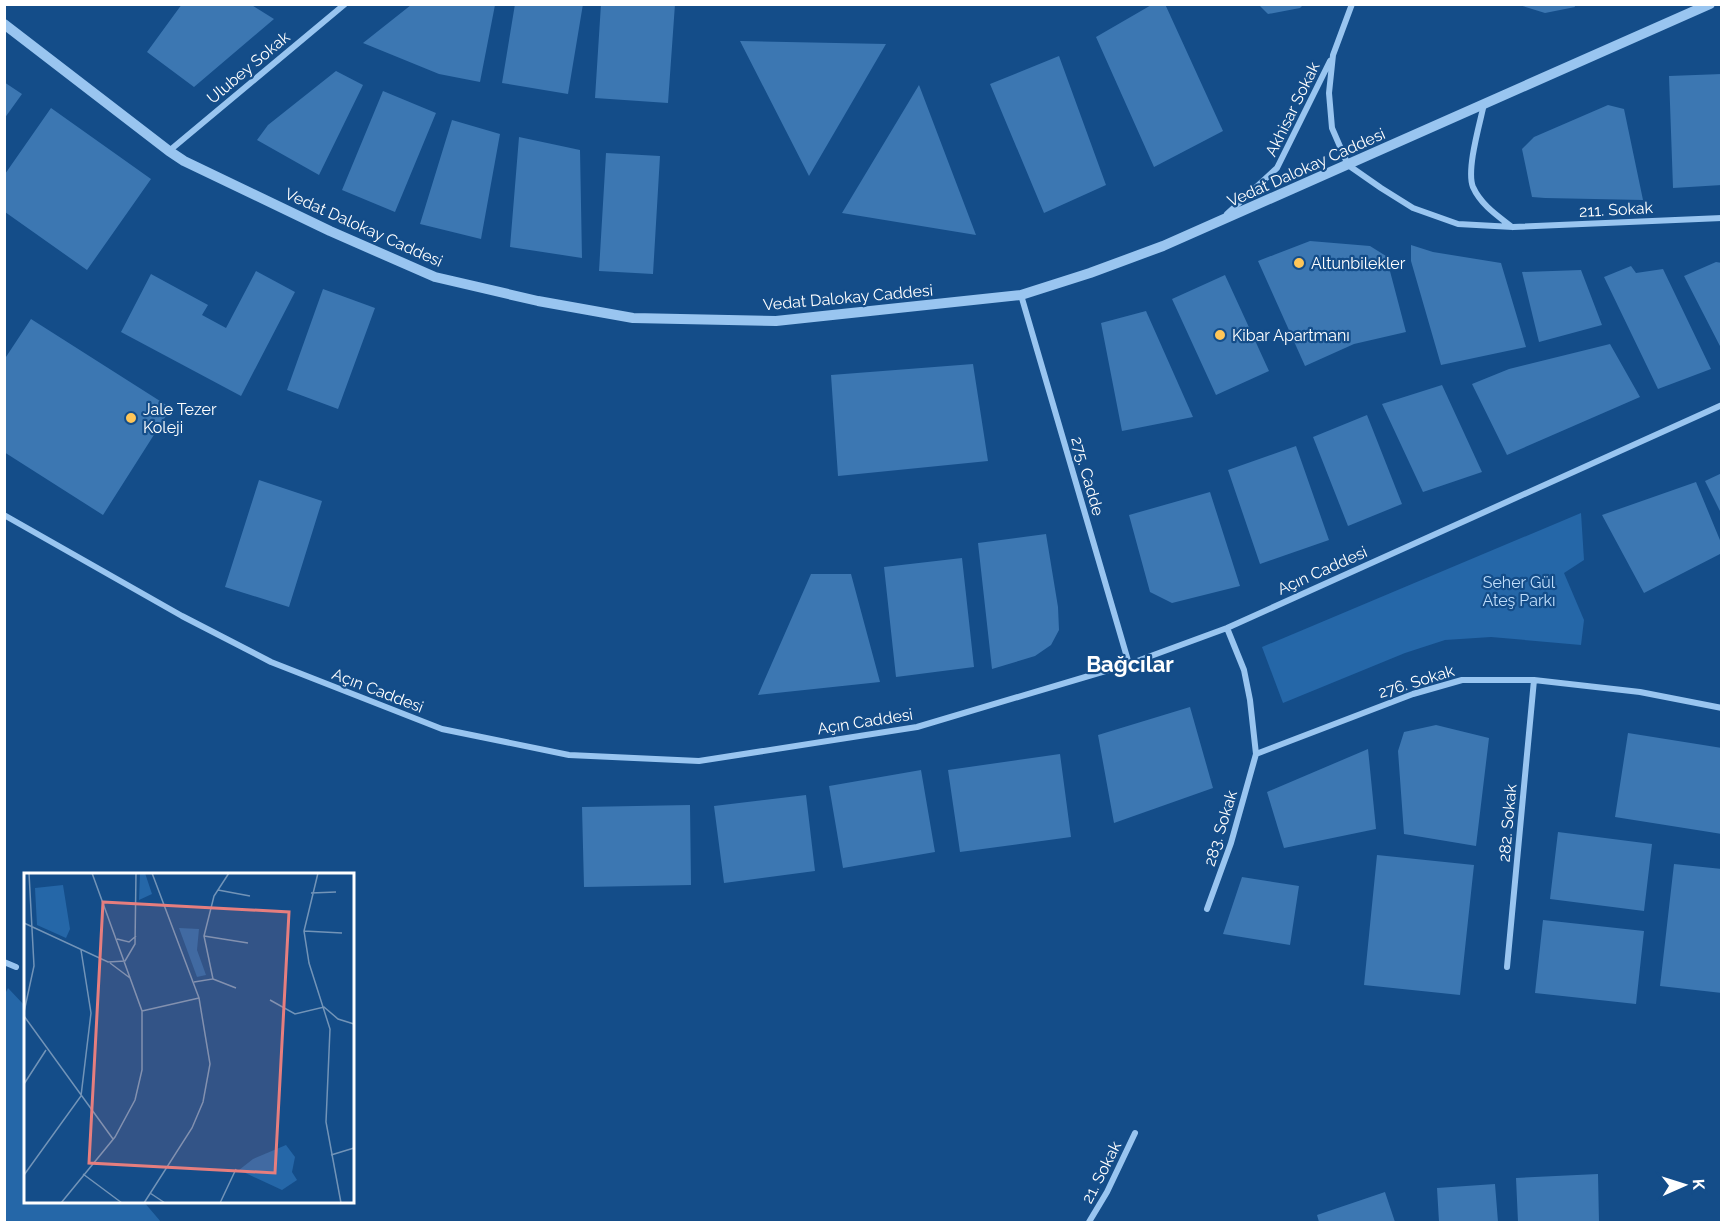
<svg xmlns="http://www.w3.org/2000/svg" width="1726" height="1227" font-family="Raleway,sans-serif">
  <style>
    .green { fill: #2567a8 }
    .building { fill: #3c77b2 }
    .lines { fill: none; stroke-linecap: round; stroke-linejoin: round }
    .minor { stroke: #99c5f0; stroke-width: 6 }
    .tertiary { stroke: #99c5f0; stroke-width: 10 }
    .poi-dot { fill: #ffc658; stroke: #144d89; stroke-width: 2 }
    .labels { text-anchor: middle; stroke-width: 4.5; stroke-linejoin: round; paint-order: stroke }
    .street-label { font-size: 16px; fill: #fff; stroke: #144d89 }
    .poi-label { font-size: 16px; fill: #fff; stroke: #144d89; text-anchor: start }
    .park-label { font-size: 16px; fill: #c0defb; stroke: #144d89 }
    .district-label { font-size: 22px; font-weight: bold; fill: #fff; stroke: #144d89 }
    .inset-road { fill: none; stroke: #7294b8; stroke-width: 1.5 }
    .view { fill: #e67e7e; fill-opacity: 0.15; stroke: #e67e7e; stroke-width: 3 }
    .inset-edge { fill: none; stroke: #fff; stroke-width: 3 }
  </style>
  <rect width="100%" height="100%" fill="#144d89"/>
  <path class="green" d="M1581 513 1584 560 1564 573 1584 620 1581 645 1491 637 1445 640 1405 653 1283 703 1262 647Z
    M8 988 25 1006 26 1202H144L161 1222H5L4 996Z"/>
  <path class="building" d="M182 4H250L274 19 194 87 147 52Z
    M515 4H583L568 94 502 83Z
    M601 4H675L668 103 595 98Z
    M1153 4H1165L1223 131 1154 167 1096 37Z
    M1258 4H1304L1300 8 1268 14Z
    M1516 4H1574L1575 7 1545 13Z
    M411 5H495L480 82 439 74 363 43Z
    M740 41 886 44 809 176Z
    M1059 56 1106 185 1044 213 990 84Z
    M336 71 363 85 319 175 257 140 268 125Z
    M1722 74V185L1673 188 1669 76Z
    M4 82 22 94 4 119Z
    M919 85 976 235 842 213Z
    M383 91 436 113 395 212 342 190Z
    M1608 105 1624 109 1643 200 1545 198 1532 197 1522 149 1534 137Z
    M51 108 151 179 87 270 5 212V174Z
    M452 120 500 134 481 239 420 224Z
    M519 137 580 150 582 258 510 247Z
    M606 153 660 156 653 274 599 271Z
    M1310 241 1370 246 1386 256 1406 332 1354 344 1305 366 1258 261Z
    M1411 245 1433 252 1501 263 1526 347 1441 365 1411 261Z
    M1716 262 1722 263V350L1684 276Z
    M1631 266 1636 273 1663 269 1711 369 1658 389 1604 277Z
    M1581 270 1602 325 1539 342 1522 272Z
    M256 271 295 292 241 396 121 332 151 274 208 305 202 315 226 328Z
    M1225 275 1269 371 1216 395 1172 299Z
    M323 289 375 308 338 409 287 390Z
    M1146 311 1193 417 1122 431 1101 323Z
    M31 319 171 408 103 515 4 452V360Z
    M1610 344 1640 397 1507 455 1472 384 1509 369Z
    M973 364 988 461 838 476 831 375Z
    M1442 385 1482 472 1423 492 1382 404Z
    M1367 415 1402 504 1348 526 1313 437Z
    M1296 446 1329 540 1260 564 1228 470Z
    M1722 473V515L1705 481Z
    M259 480 322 501 289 607 225 587Z
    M1696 482 1722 545V553L1644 593 1602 515Z
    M1210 492 1240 586 1172 603 1150 592 1129 515Z
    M1046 534 1058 607 1059 630 1051 645 1035 656 992 669 978 543Z
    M962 558 974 667 896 677 884 567Z
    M811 574H851L880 682 758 695Z
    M1190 707 1213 788 1114 823 1098 735Z
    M1436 725 1489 738 1476 846 1404 834 1398 751 1404 732Z
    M1628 733 1722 748V834L1615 817Z
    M1368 749 1376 829 1284 848 1267 792Z
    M1060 754 1071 837 960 852 948 770Z
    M921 770 935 852 843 868 829 786Z
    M806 795 815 871 724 883 714 806Z
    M690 805 691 885 584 887 582 807Z
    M1558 832 1652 844 1644 911 1550 899Z
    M1377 855 1474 865 1460 995 1364 985Z
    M1674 864 1722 869V993L1660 986Z
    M1242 877 1299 886 1290 945 1223 934Z
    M1543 920 1644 931 1636 1004 1535 993Z
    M1598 1174 1599 1222H1518L1516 1178Z
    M1495 1184 1498 1222H1439L1437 1188Z
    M1385 1192 1395 1222H1319L1317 1215Z"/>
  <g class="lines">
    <path class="minor" d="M1352 4 1333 55 1329 93 1332 128 1348 165 1381 188 1413 208 1458 224 1513 227 1722 218
      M1484 104C1480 123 1466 170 1473 187 1481 205 1498 216 1512 227
      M169 151 345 4
      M1227 214 1277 168 1330 61
      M1021 295 1129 664
      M4 515 182 616 271 662 442 729 569 755 699 761 917 727 1129 664 1227 628 1722 405
      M1227 628 1244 670 1250 700 1256 754 1413 694 1462 680H1534L1640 692 1722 708
      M1207 909 1231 843 1256 754
      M4 962 16 967
      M1507 967 1534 680
      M1089 1222 1107 1192 1135 1133"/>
    <path class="tertiary" d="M4 24 169 151 184 161 330 231 435 277 538 301 633 318 776 321 1021 295 1090 273 1163 246 1710 4"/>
  </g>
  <g class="poi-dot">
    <circle cx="1299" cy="263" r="6"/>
    <circle cx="1220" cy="335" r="6"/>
    <circle cx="131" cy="418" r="6"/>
  </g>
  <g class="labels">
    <g class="street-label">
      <text transform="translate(248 67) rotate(-40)" y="6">Ulubey Sokak</text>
      <text transform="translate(1292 109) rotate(-64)" y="6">Akhisar Sokak</text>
      <text transform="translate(1306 167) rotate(-24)" y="6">Vedat Dalokay Caddesi</text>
      <text transform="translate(1616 209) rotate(-3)" y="6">211. Sokak</text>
      <text transform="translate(364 227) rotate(24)" y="6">Vedat Dalokay Caddesi</text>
      <text transform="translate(848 297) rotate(-5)" y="6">Vedat Dalokay Caddesi</text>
      <text transform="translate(1088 476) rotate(74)" y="6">275. Cadde</text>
      <text transform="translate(1322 570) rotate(-24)" y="6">Açın Caddesi</text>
      <text transform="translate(1416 681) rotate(-17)" y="6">276. Sokak</text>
      <text transform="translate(378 690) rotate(21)" y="6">Açın Caddesi</text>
      <text transform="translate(865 721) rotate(-9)" y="6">Açın Caddesi</text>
      <text transform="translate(1507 823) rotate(-85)" y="6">282. Sokak</text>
      <text transform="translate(1220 828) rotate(-73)" y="6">283. Sokak</text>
      <text transform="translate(1101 1172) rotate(-63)" y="6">21. Sokak</text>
    </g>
    <g class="poi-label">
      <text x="1311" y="269">Altunbilekler</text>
      <text x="1232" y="341">Kibar Apartmanı</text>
      <text x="143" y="415">Jale Tezer<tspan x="143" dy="18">Koleji</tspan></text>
    </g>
    <g class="park-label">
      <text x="1519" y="588">Seher Gül<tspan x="1519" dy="18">Ateş Parkı</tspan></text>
    </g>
    <g class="district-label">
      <text x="1130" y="672">Bağcılar</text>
    </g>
  </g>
  <g transform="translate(24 873)">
    <rect width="330" height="330" fill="#144d89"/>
    <path d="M116 0H121L128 21 115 27ZM39 12 46 56 42 65 13 52 11 15ZM155 55 175 56 173 77 182 102 173 104ZM262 272 271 284 268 299 273 307 258 317 215 297 229 286Z" fill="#2567a8"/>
    <path class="inset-road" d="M294 0 280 58 285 90 306 156 302 249 317 330M194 17 226 23M287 20 312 19M0 50 84 89 101 88 111 71 112 0M280 58 318 60M180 63 224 70M93 66 105 69 112 63M86 90 106 105M189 106 212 115M170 109 189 106 180 63 190 23 205 0M246 127 271 141 300 134 314 146 330 151M118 138 175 125M0 139 10 93 5 0M0 143 89 266M0 211 22 177M307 282 330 275M59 301 98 330M0 302 57 223 67 140 57 77M126 320 141 330M37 330 91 264 111 227 118 197V138L68 0M120 330 168 255 179 229 186 191 175 125 128 0M196 330 212 296"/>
    <path class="view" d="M79 29 265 39 251 300 65 290Z"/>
    <rect width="330" height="330" class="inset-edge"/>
  </g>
  <rect width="1726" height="1227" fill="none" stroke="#ffffff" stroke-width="12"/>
  <g transform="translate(1684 1185) rotate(87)" stroke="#144d89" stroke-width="4.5" paint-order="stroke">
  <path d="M0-4.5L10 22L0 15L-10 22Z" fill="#ffffff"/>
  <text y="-9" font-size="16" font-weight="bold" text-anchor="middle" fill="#ffffff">K</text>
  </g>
</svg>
